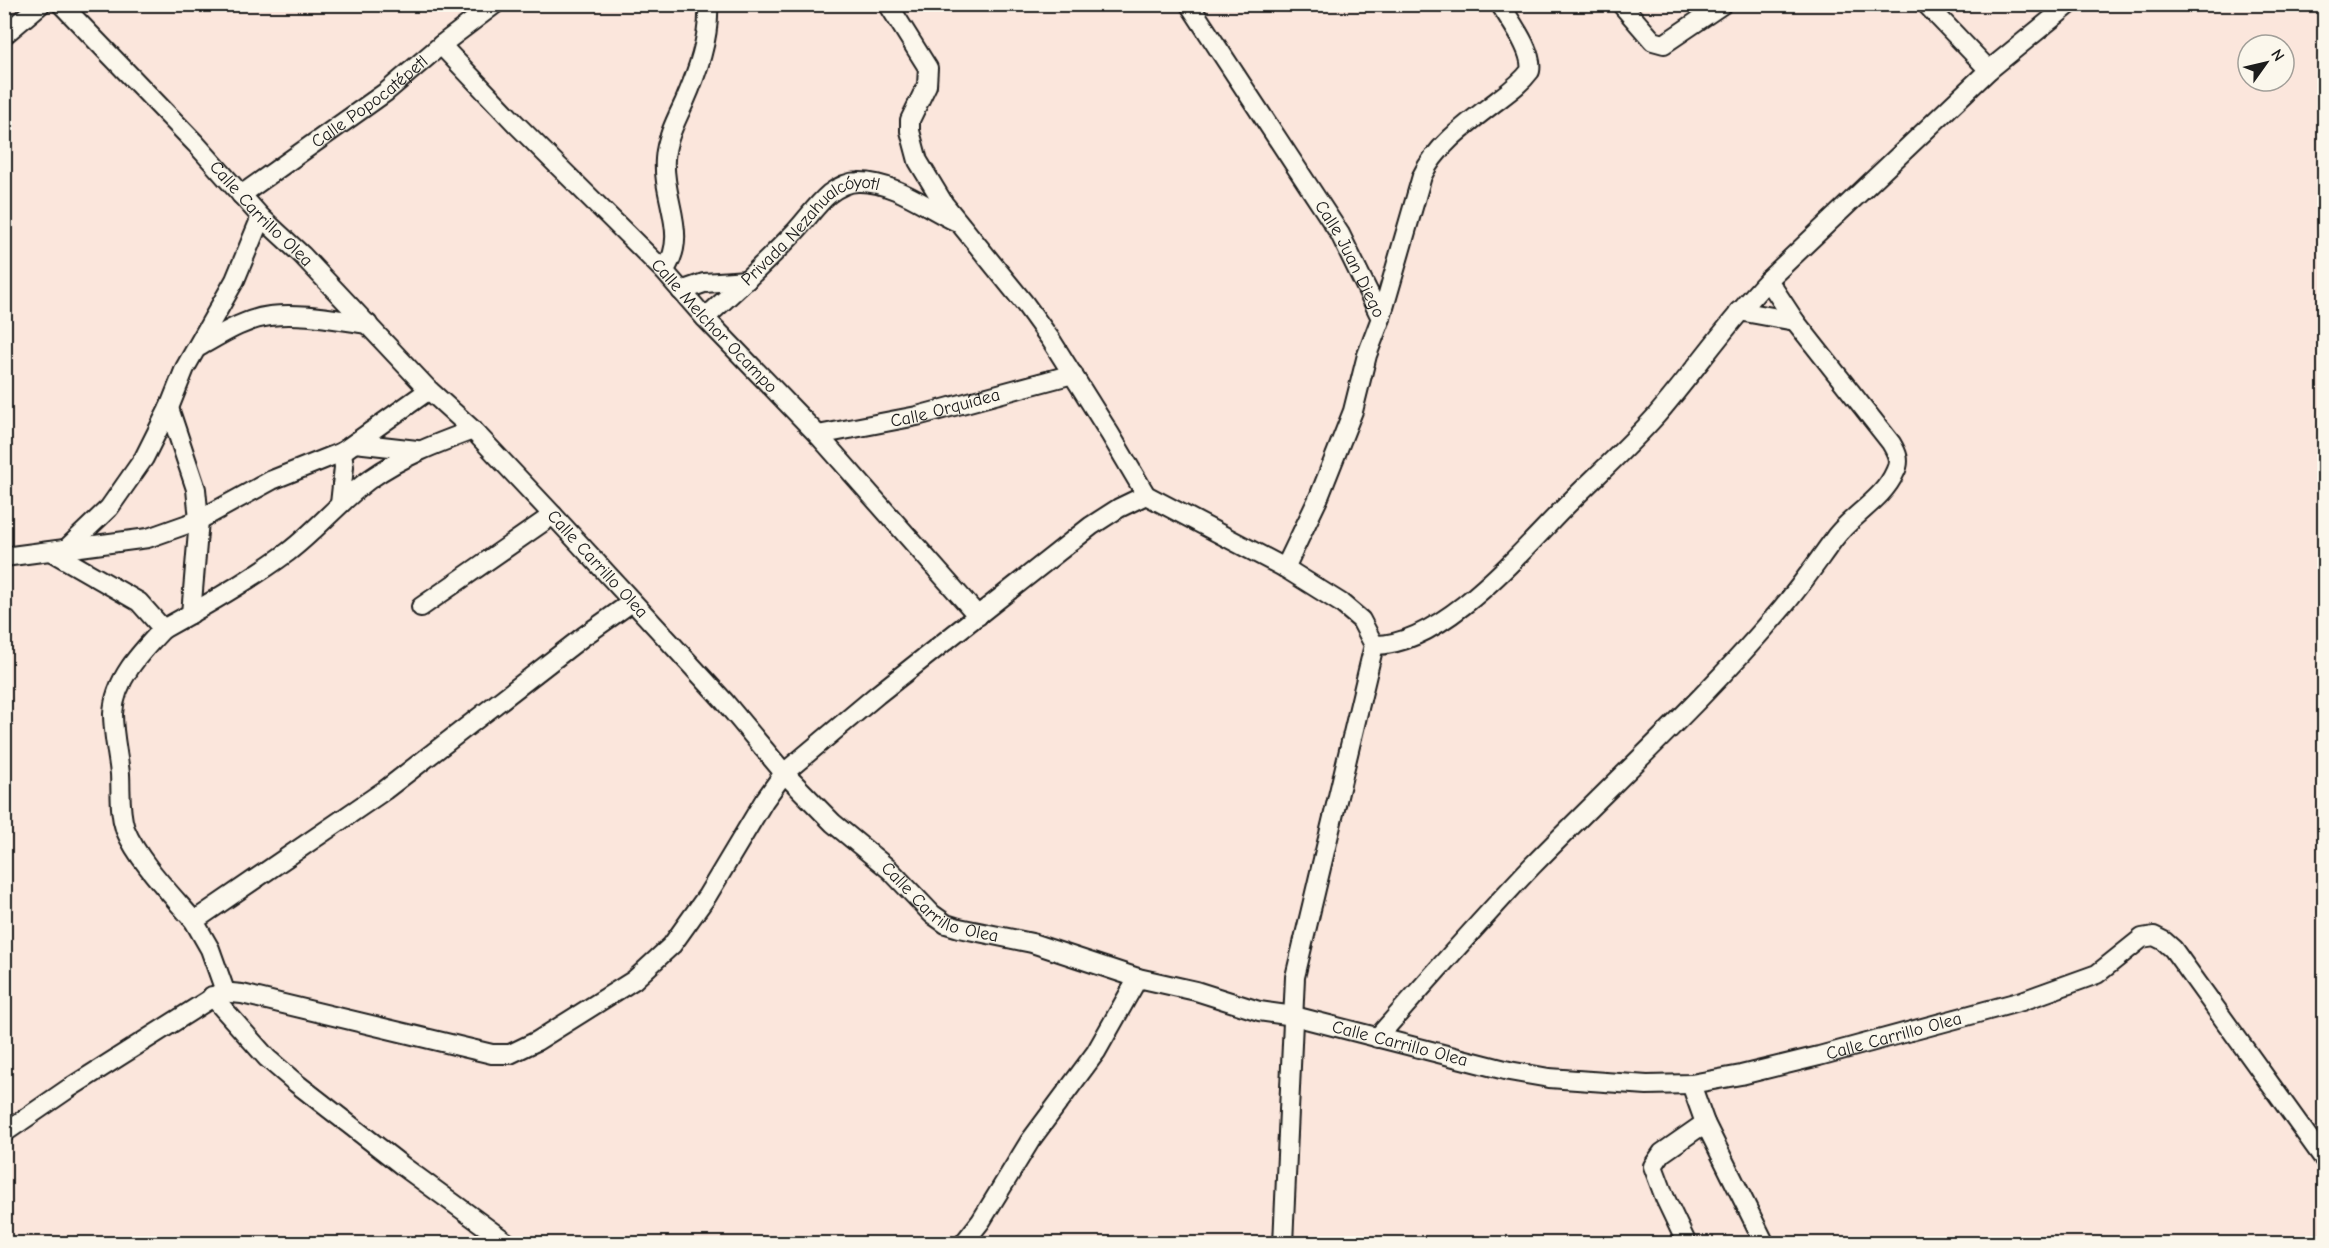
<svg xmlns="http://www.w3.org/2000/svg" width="2329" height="1248" font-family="'Comic Neue',sans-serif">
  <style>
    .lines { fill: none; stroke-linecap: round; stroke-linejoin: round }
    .street-casing { stroke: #1c1c1c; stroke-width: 22 }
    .street { stroke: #fbf7ec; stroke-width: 18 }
    .labels { text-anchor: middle; stroke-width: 6; stroke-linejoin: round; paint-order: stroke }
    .street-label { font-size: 18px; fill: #1c1c1c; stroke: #fbf7ec }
  </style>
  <rect width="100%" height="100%" fill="#fbe6dc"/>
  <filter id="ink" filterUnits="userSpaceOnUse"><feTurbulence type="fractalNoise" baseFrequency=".0167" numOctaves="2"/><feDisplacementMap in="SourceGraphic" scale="12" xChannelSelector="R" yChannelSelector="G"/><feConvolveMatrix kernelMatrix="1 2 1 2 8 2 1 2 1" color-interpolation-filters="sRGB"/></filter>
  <g filter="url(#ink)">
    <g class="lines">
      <g class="street-casing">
        <g id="street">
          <path id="s1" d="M61 4 196 144 261 217 302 255 429 390 473 430 553 515 724 701 784 773 833 823 890 870 932 914 946 924 959 928 1032 943 1138 978 1196 991 1259 1011 1294 1016 1509 1071 1549 1078 1647 1085 1691 1084 1741 1075 1819 1056 2022 1001 2097 974 2142 938 2154 936 2164 941 2173 949 2324 1159"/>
          <path d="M888 4 928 68 927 85 910 120V131L918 161 944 204 1025 304 1051 340 1110 434 1146 495 1285 568 1341 603 1361 620 1374 645 1295 977 1283 1244"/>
          <path id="s2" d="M1189 4 1340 234 1381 318 1367 355 1353 411 1319 497 1285 568"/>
          <path d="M1621 4 1653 41 1664 44 1723 4"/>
          <path d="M1926 4 1989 70"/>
          <path d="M4 35 41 4"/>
          <path id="s3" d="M441 45 516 124 664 271 705 318 818 435 978 616"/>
          <path id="s4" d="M241 195 386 92 441 45 495 4"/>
          <path d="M664 271C690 235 662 200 665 159 666 140 676 120 684 103 697 73 710 38 708 4"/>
          <path d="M681 291 704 283 747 280"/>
          <path d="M1739 311 1795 321"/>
          <path id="s5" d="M705 318C735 291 764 264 792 235 805 222 815 206 829 194 837 188 847 182 858 182 892 181 926 207 955 221"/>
          <path d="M1381 318 1422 176C1437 144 1471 121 1498 100 1510 91 1521 83 1530 71 1534 52 1510 21 1500 4"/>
          <path d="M197 348C220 335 244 319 270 316 302 312 337 320 368 324"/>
          <path d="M169 408 196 489 199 520 191 614"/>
          <path id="s6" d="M818 435 917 416 1073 374"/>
          <path d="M355 443 417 450"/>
          <path d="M340 504 344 467 342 452"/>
          <path d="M67 548 109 508 144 458 169 408 185 368 235 280 261 217"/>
          <path d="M52 552 139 602 163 629C141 652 114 680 113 714 113 734 118 754 120 774 121 792 119 811 125 829 138 861 171 894 194 921"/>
          <path d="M4 557 148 538 199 520 272 480 342 452 429 390"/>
          <path d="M421 607 553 515"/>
          <path d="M163 629C205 606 249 581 288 552 317 530 340 501 370 479 403 456 435 444 473 430"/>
          <path d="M1374 645C1443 646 1522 550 1568 504 1597 475 1628 447 1655 417 1694 372 1727 323 1768 280L1989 70 2070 4"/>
          <path d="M225 991 210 949 194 921 385 790 584 636 632 602"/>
          <path d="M212 996 267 1058 296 1083 404 1167 509 1244"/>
          <path d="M1377 1038C1428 980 1479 922 1532 866 1616 780 1705 699 1782 608 1801 586 1817 562 1834 539 1851 515 1883 500 1895 472 1901 461 1897 453 1891 443L1795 321 1768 280"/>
          <path d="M1691 1084 1705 1123 1765 1244"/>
          <path d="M4 1133 68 1089 221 992 242 994 492 1054H510L537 1041 634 980 672 945 707 896 764 801 784 773 877 695 1091 526 1119 508 1146 495"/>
          <path d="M963 1244 981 1221 1030 1141 1096 1052 1138 978"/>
          <path d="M1687 1244 1665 1198 1653 1166 1662 1153 1705 1123"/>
        </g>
      </g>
      <use href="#street" class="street"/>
    </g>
  </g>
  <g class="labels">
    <g class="street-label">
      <text dy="6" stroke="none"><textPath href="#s4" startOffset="159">Calle Popocatépetl</textPath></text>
      <text dy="6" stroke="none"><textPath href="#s1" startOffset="290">Calle Carrillo Olea</textPath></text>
      <text dy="6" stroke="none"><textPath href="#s5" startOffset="141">Privada Nezahualcóyotl</textPath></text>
      <text dy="6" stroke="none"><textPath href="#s2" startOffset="302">Calle Juan Diego</textPath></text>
      <text dy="6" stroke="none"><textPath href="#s3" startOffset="392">Calle Melchor Ocampo</textPath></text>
      <text dy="6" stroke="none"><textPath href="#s6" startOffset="130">Calle Orquídea</textPath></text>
      <text dy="6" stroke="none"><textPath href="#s1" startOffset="776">Calle Carrillo Olea</textPath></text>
      <text dy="6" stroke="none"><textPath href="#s1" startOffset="1262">Calle Carrillo Olea</textPath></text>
      <text dy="6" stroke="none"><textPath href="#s1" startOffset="2252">Calle Carrillo Olea</textPath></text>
      <text dy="6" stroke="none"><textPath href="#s1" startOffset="1748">Calle Carrillo Olea</textPath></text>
    </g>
  </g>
  <rect width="2329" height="1248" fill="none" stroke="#fbf7ec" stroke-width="24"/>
  <rect x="12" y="12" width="2305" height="1224" fill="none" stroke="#1c1c1c" stroke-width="2" filter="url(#ink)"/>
  <g transform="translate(2266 63) rotate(56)"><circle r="28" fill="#fbf7ec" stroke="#a29f99" stroke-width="1.5"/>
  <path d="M0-4.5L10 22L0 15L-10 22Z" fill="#1c1c1c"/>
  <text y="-9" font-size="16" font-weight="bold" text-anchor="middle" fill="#1c1c1c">N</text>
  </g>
</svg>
